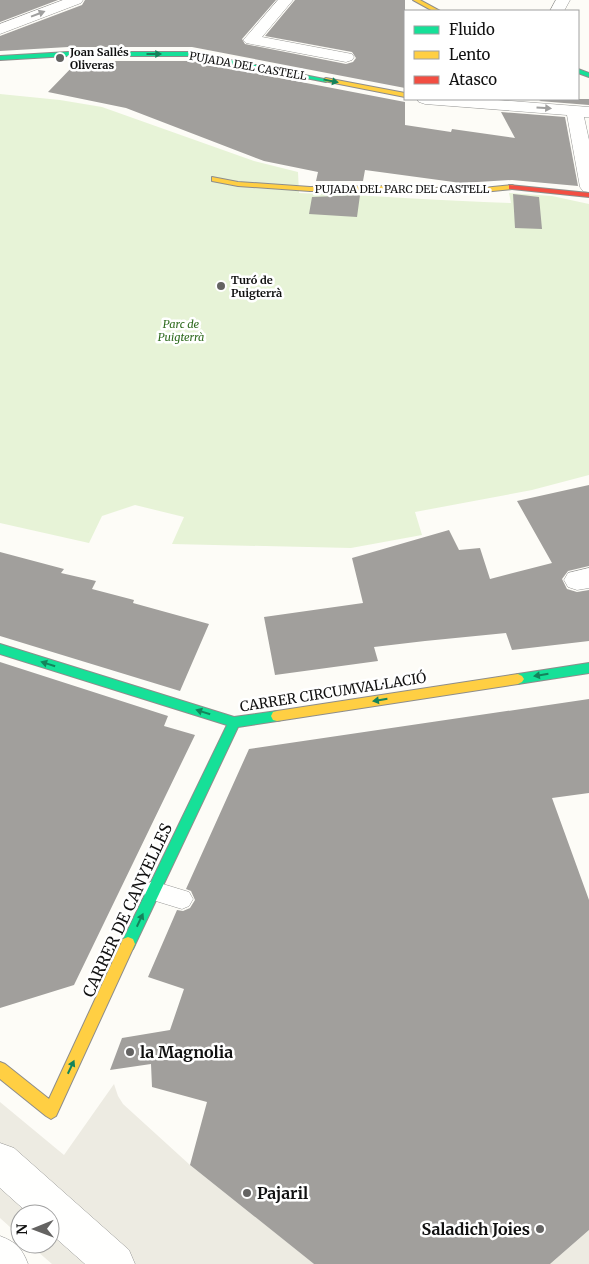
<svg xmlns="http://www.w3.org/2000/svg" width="589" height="1264" font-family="Merriweather,serif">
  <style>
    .green { fill: #e7f3d7 }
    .plaza { fill: #edebe2 }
    .building { fill: #a19f9c }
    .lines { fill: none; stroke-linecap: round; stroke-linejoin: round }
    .lane-casing { stroke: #979795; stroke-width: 1 }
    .street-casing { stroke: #979795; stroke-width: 1 }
    .fast-casing { stroke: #8e8d8b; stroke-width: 2 }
    .slow-casing { stroke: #8e8d8b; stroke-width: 2 }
    .jam-casing { stroke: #8e8d8b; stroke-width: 2 }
    .lane { fill: #fffffe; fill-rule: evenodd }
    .street { fill: #fffffe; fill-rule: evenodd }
    .fast { fill: #16e098; fill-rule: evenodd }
    .slow { fill: #ffcf43; fill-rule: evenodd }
    .jam { fill: #f24e42; fill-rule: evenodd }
    .oneway { fill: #a0a09f }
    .oneway2 { fill: #14835b }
    .poi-dot { fill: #646362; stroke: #fff; stroke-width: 2 }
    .labels { text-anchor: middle; stroke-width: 5; stroke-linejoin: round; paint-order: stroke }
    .far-poi-label { font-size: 11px; font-weight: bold; fill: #111; stroke: #fff; text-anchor: start }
    .far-street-label { font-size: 11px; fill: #111; stroke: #fff }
    .far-park-label { font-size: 11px; font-style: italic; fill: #2f6b1f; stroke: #fff }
    .street-label { font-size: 14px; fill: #111; stroke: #fff }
    .near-street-label { font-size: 16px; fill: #111; stroke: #fff }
    .near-poi-label { font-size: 16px; font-weight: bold; fill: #111; stroke: #fff; text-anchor: start }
  </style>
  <rect width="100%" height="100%" fill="#fdfcf7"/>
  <path class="green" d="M0 94 60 100 102 107 254 161 298 172 299 193C370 195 441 201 511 203L509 193 552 196 589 204V475L532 490 415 512 422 535 351 548 172 544 184 517 135 505 102 516 89 543 0 523Z"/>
  <path class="plaza" d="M114 1084 118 1096 123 1104 190 1165 314 1264H52L29 1244H50V1214H20V1236L0 1218V1102L64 1155Z
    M589 1230V1264H550Z"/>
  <path class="building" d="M0 0H58L0 22Z
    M85 0H276L242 39 245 44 346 64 353 62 356 58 352 52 265 36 295 0H405V88L192 47H68L0 51V36L82 5Z
    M78 61H192L405 102V125L451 132 452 129 515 138 501 112 565 117 578 186 512 180 461 183 365 170 363 181H316L318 172 264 161 126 108 48 92Z
    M543 99H589V105L539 101Z
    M513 194 539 197 542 229 515 228Z
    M360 195 357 217 309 214 312 197Z
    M589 485V566L568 571 562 579 567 589 577 592 589 590V641L512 650 506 633 425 641 374 647 378 661 275 675 264 617 363 603 352 558 449 530 459 550 480 548 490 579 552 563 517 501Z
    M0 552 64 569 61 573 96 581 92 589 134 600 133 603 209 624 180 691 0 636Z
    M0 662 168 716 164 726 195 735 74 985 0 1008Z
    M589 699V793L552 798 589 900V1230L550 1264H314L190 1165 207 1102 152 1087 151 1064 110 1070 122 1038 170 1030 184 989 148 977 177 910 183 911 190 908 195 900 191 891 186 889 249 749Z"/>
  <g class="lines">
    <g class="lane-casing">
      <path id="lane" d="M153 881 189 892 193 899 189 906 182 909 146 898 143 891 146 884Z"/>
    </g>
    <g class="street-casing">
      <path id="street" d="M63 0H83L81 3 0 34V24Z
        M278 0H293L262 37 352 54 354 57 352 60 346 62 246 43 243 40 246 37Z
        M556 0H570L564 11H550Z
        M417 99H485L589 107V117H584L589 140V192L583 191 580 187 567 115 425 104 419 102Z
        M589 568V588L577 590 568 587 564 580 568 573Z
        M0 1143 14 1148 129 1250 135 1264H85L50 1233V1214H29L0 1188Z
        M0 1236C16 1242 22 1248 28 1264H0Z"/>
    </g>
    <g class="fast-casing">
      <path id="fast" d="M68 52H192L329 80 326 82 192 56H68L0 60V56Z
        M578 69 589 73V77L578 73Z
        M0 644 234 717 277 711 281 712 283 716 281 720 277 721 238 727 133 949 128 951 123 949 121 944 227 725 0 654Z
        M589 663V673L518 684 514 682 512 679 514 676 518 674Z"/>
    </g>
    <g class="slow-casing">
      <path id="slow" d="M413 0H420L440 11H433Z
        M326 78 405 93V97L324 81V79Z
        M212 177 238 182 310 187 373 186 473 189 512 185 516 187 512 189 473 193 373 190 310 191 238 186 212 181Z
        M518 674 522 676 524 679 522 682 518 684 277 721 273 720 271 716 273 712 277 711Z
        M128 937 133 939 135 944 56 1116 51 1119 46 1116 0 1079V1062L5 1064 49 1099 123 939Z"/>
    </g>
    <g class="jam-casing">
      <path id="jam" d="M509 185 589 193V197L512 189H509Z"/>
    </g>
    <use href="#lane" class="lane"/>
    <use href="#street" class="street"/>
    <use href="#fast" class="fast"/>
    <use href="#slow" class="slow"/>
    <use href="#jam" class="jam"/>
  </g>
  <defs><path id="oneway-solid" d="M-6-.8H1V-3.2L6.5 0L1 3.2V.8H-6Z" transform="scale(1.25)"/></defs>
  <g class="oneway">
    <use href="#oneway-solid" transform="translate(38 14) rotate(-21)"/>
    <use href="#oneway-solid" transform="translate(544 108) rotate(4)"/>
  </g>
  <g class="oneway2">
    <use href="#oneway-solid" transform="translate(154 54)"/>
    <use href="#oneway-solid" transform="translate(331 81) rotate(11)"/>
    <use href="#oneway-solid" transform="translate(48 664) rotate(-163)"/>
    <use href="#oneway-solid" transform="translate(541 675) rotate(171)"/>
    <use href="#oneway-solid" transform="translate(380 700) rotate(171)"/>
    <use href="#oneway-solid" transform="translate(203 712) rotate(-163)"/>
    <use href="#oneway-solid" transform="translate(140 920) rotate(-65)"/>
    <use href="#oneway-solid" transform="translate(71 1067) rotate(-65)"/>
  </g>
  <g class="poi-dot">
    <circle cx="60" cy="58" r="5"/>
    <circle cx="221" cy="286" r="5"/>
    <circle cx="130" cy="1052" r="5"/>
    <circle cx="247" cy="1193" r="5"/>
    <circle cx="540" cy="1229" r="5"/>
  </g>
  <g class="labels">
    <g class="far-poi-label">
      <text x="70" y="56">Joan Sallés<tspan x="70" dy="13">Oliveras</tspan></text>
      <text x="231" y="284">Turó de<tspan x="231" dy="13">Puigterrà</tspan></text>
    </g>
    <g class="far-street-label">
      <text transform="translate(248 66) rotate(10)" y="4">PUJADA DEL CASTELL</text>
      <text x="402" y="193">PUJADA DEL PARC DEL CASTELL</text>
    </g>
    <g class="far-park-label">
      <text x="181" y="328">Parc de<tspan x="181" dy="13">Puigterrà</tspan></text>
    </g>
    <g class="street-label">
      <text transform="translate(333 692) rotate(-9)" y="5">CARRER CIRCUMVAL·LACIÓ</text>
    </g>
    <g class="near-street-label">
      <text transform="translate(127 910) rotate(-65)" y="6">CARRER DE CANYELLES</text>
    </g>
    <g class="near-poi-label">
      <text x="140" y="1058">la Magnolia</text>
      <text x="257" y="1199">Pajaril</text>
      <text x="530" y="1235" text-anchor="end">Saladich Joies</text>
    </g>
  </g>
  <rect x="404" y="10" width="175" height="90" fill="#ffffff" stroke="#a0a0a0"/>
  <rect x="414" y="26" width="25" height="8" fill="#16e098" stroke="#a0a0a0"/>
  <text x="449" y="35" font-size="15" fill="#111111">Fluido</text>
  <rect x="414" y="51" width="25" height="8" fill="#ffcf43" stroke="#a0a0a0"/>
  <text x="449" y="60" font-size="15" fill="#111111">Lento</text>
  <rect x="414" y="76" width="25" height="8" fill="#f24e42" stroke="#a0a0a0"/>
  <text x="449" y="85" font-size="15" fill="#111111">Atasco</text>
  <g transform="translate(35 1229) rotate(269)"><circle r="24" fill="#ffffff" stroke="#a0a0a0"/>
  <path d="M0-4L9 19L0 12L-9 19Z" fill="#646362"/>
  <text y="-8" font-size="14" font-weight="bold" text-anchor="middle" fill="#111111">N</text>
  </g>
</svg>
